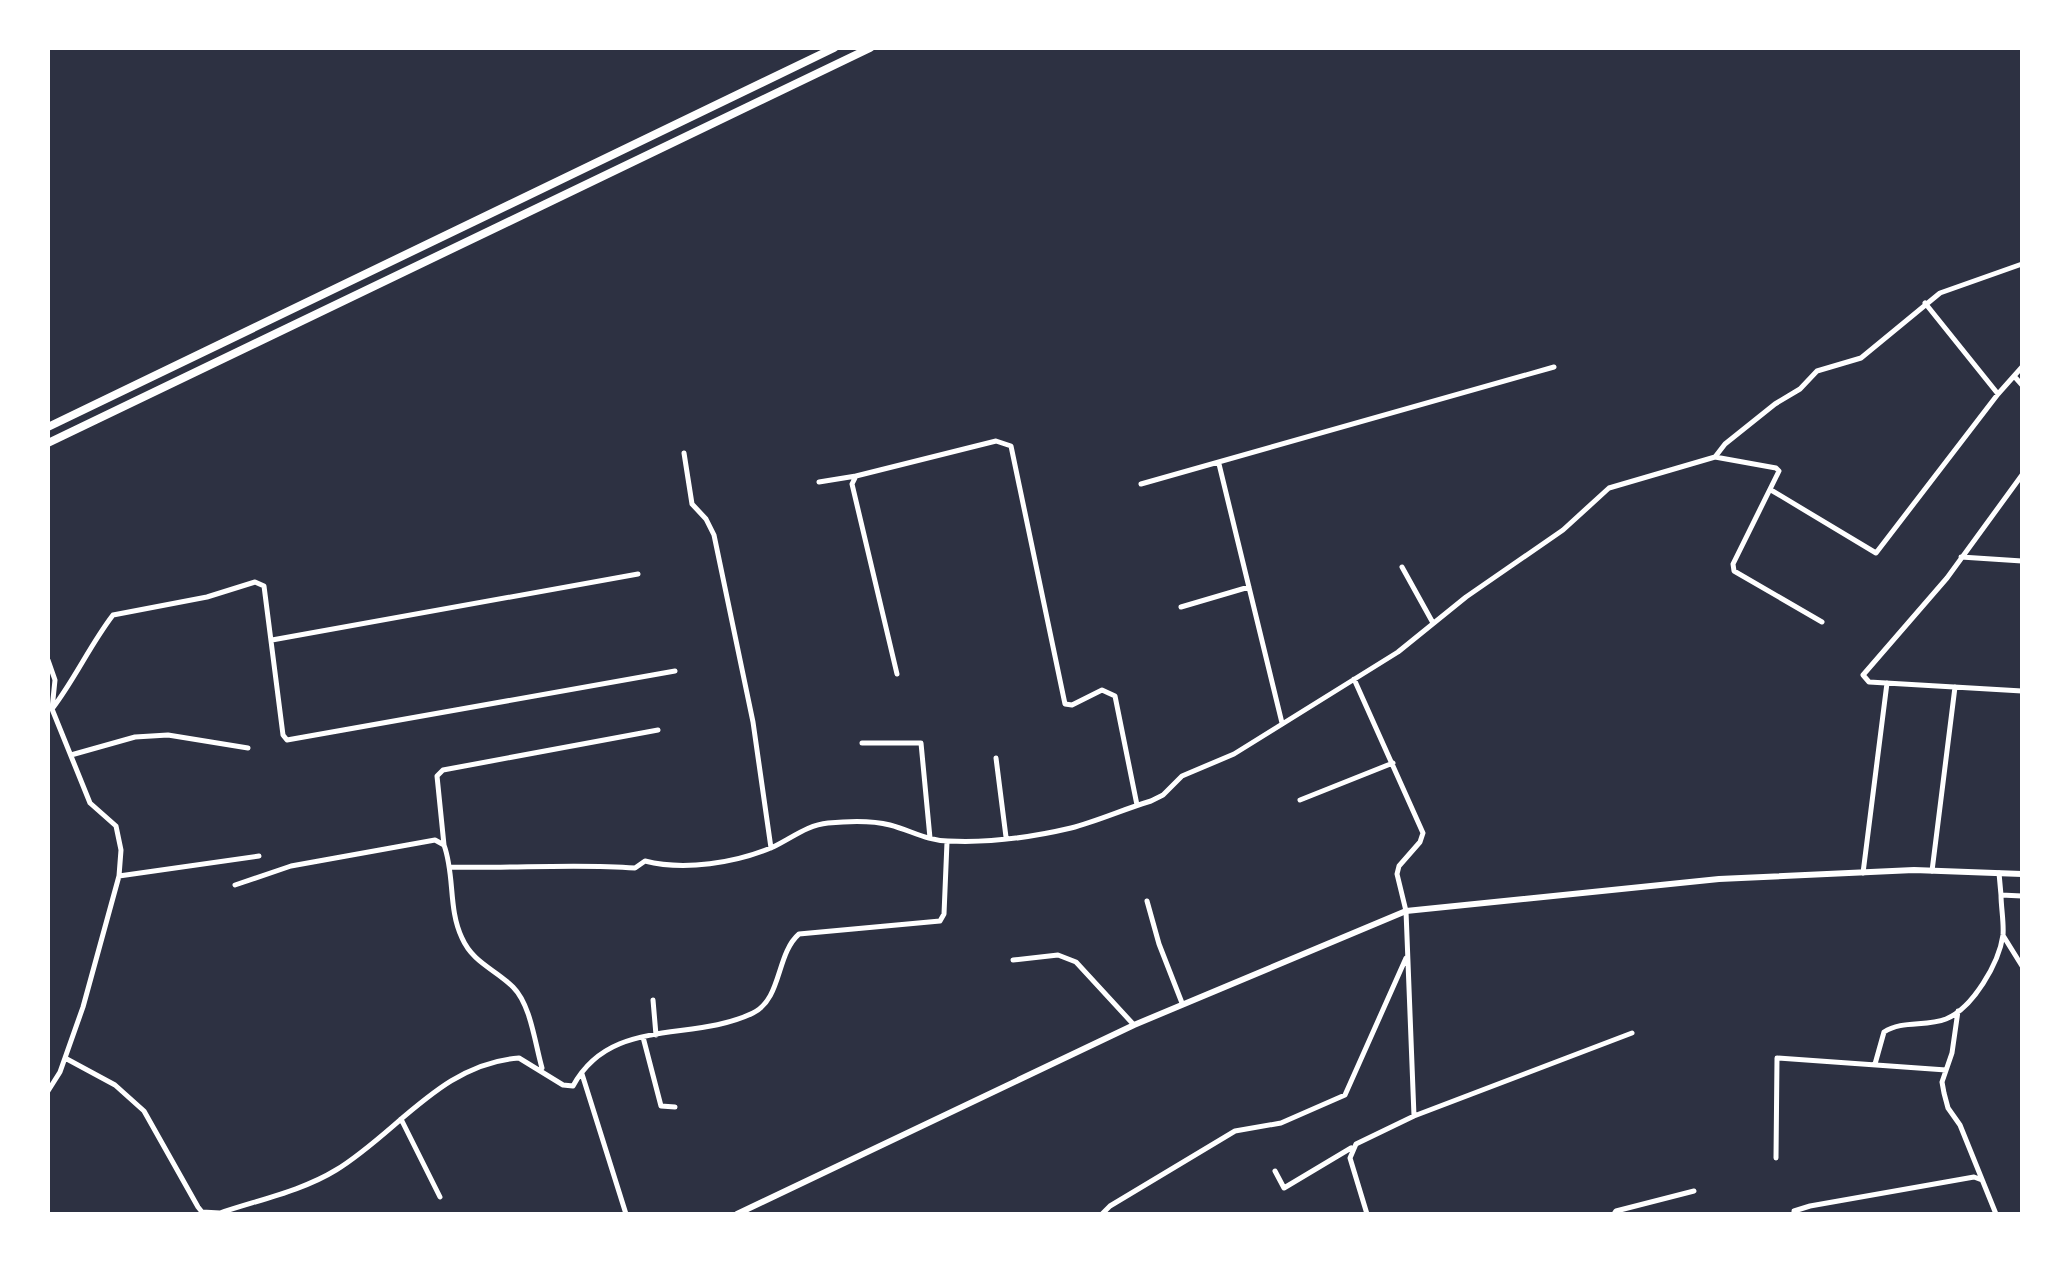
<svg xmlns="http://www.w3.org/2000/svg" width="2070" height="1262" viewBox="0 0 2070 1262" font-family="'Fira Sans Condensed',sans-serif">
	<style>
		.lines { fill: none; stroke-linecap: round; stroke-linejoin: round }
		.minor { stroke: #fff; stroke-width: 5 }
		.secondary { stroke: #fff; stroke-width: 6 }
		.trunk { stroke: #fff; stroke-width: 8 }
	</style>
	<rect width="100%" height="100%" fill="#2d3142"/>
	<g class="lines">
		<!-- minor -->
		<path class="minor" d="M1925 303 1998 394
			M2014 376 2022 385
			M684 453 692 504 706 519 714 535 753 722 771 848
			M1715 457 1776 468 1779 471 1733 564 1734 571 1822 622
			M1219 464 1282 723
			M2022 475 1947 578 1863 675 1869 682 2022 691
			M819 482 856 476
			M1141 484 1554 367
			M1771 490 1876 553 1998 394 2022 367
			M1961 557 2022 561
			M1402 567 1433 623
			M1181 607 1249 587
			M272 640 638 574
			M48 660 55 680 52 709 90 803 116 826 121 850 119 876 83 1007 60 1072 48 1091
			M897 674 852 484 856 476 996 441 1011 446 1065 704 1072 705 1102 690 1115 696 1137 805
			M1354 679 1423 833 1420 842 1399 866 1397 874 1406 911 1414 1116
			M52 709C75 679 90 645 113 615L207 597 255 582 264 586 283 735 287 740 675 671
			M862 743H921L930 838
			M71 755 135 737 168 735 248 748
			M996 758 1006 837
			M1300 800 1393 763
			M444 845 437 776 443 770 658 730
			M449 867C511 869 573 863 635 868L645 861C684 871 736 863 773 847 792 838 807 825 828 823 848 821 871 820 890 825 910 830 927 841 948 841 987 843 1033 837 1071 828 1098 821 1124 809 1151 801L1163 795 1182 776 1234 754 1398 652 1466 597 1563 530 1609 488 1715 457 1725 444 1775 404 1800 389 1817 371 1861 358 1940 293 2022 264
			M1932 871 1955 687
			M1863 873 1887 683
			M1999 873 2001 895 2022 896
			M119 876 259 856
			M235 885 291 866 435 840 444 845C455 875 448 909 462 938 473 963 495 969 513 987 531 1005 535 1044 542 1068
			M1147 901 1159 944 1182 1003
			M2004 937 2022 966
			M1013 960 1058 955 1076 962 1134 1025
			M653 1000 656 1035
			M1958 1011 1952 1053 1942 1082 1944 1093 1948 1108 1960 1125 1996 1214
			M643 1037 661 1106 675 1107
			M65 1058 115 1085 144 1111 198 1207 202 1212 220 1213C258 1200 302 1191 336 1170 397 1133 442 1063 519 1058L563 1085 573 1086C611 1016 691 1043 753 1013 782 999 776 954 799 934L940 921 944 914 947 842
			M1875 1064 1884 1032C1902 1020 1926 1027 1946 1019 1973 1008 1999 963 2003 935 2004 922 2001 907 2001 895
			M582 1074 626 1214
			M401 1119 440 1197
			M1776 1158 1777 1058 1946 1070
			M1275 1171 1284 1188 1351 1148
			M1102 1214 1110 1206 1235 1131 1281 1123 1345 1095 1406 958
			M1367 1214 1350 1158 1356 1144 1414 1116 1632 1033
			M1614 1214 1616 1211 1694 1191
			M1794 1214V1211L1810 1206 1974 1177 1982 1180"/>
		<!-- secondary -->
		<path class="secondary" d="M737 1214 1134 1025 1406 911 1719 879 1914 870 2022 874"/>
		<!-- trunk -->
		<path class="trunk" d="M48 427 834 48
			M48 443 870 48"/>
	</g>
	<!-- border -->
	<rect width="2070" height="1262" fill="none" stroke="#ffffff" stroke-width="100"/>
</svg>
